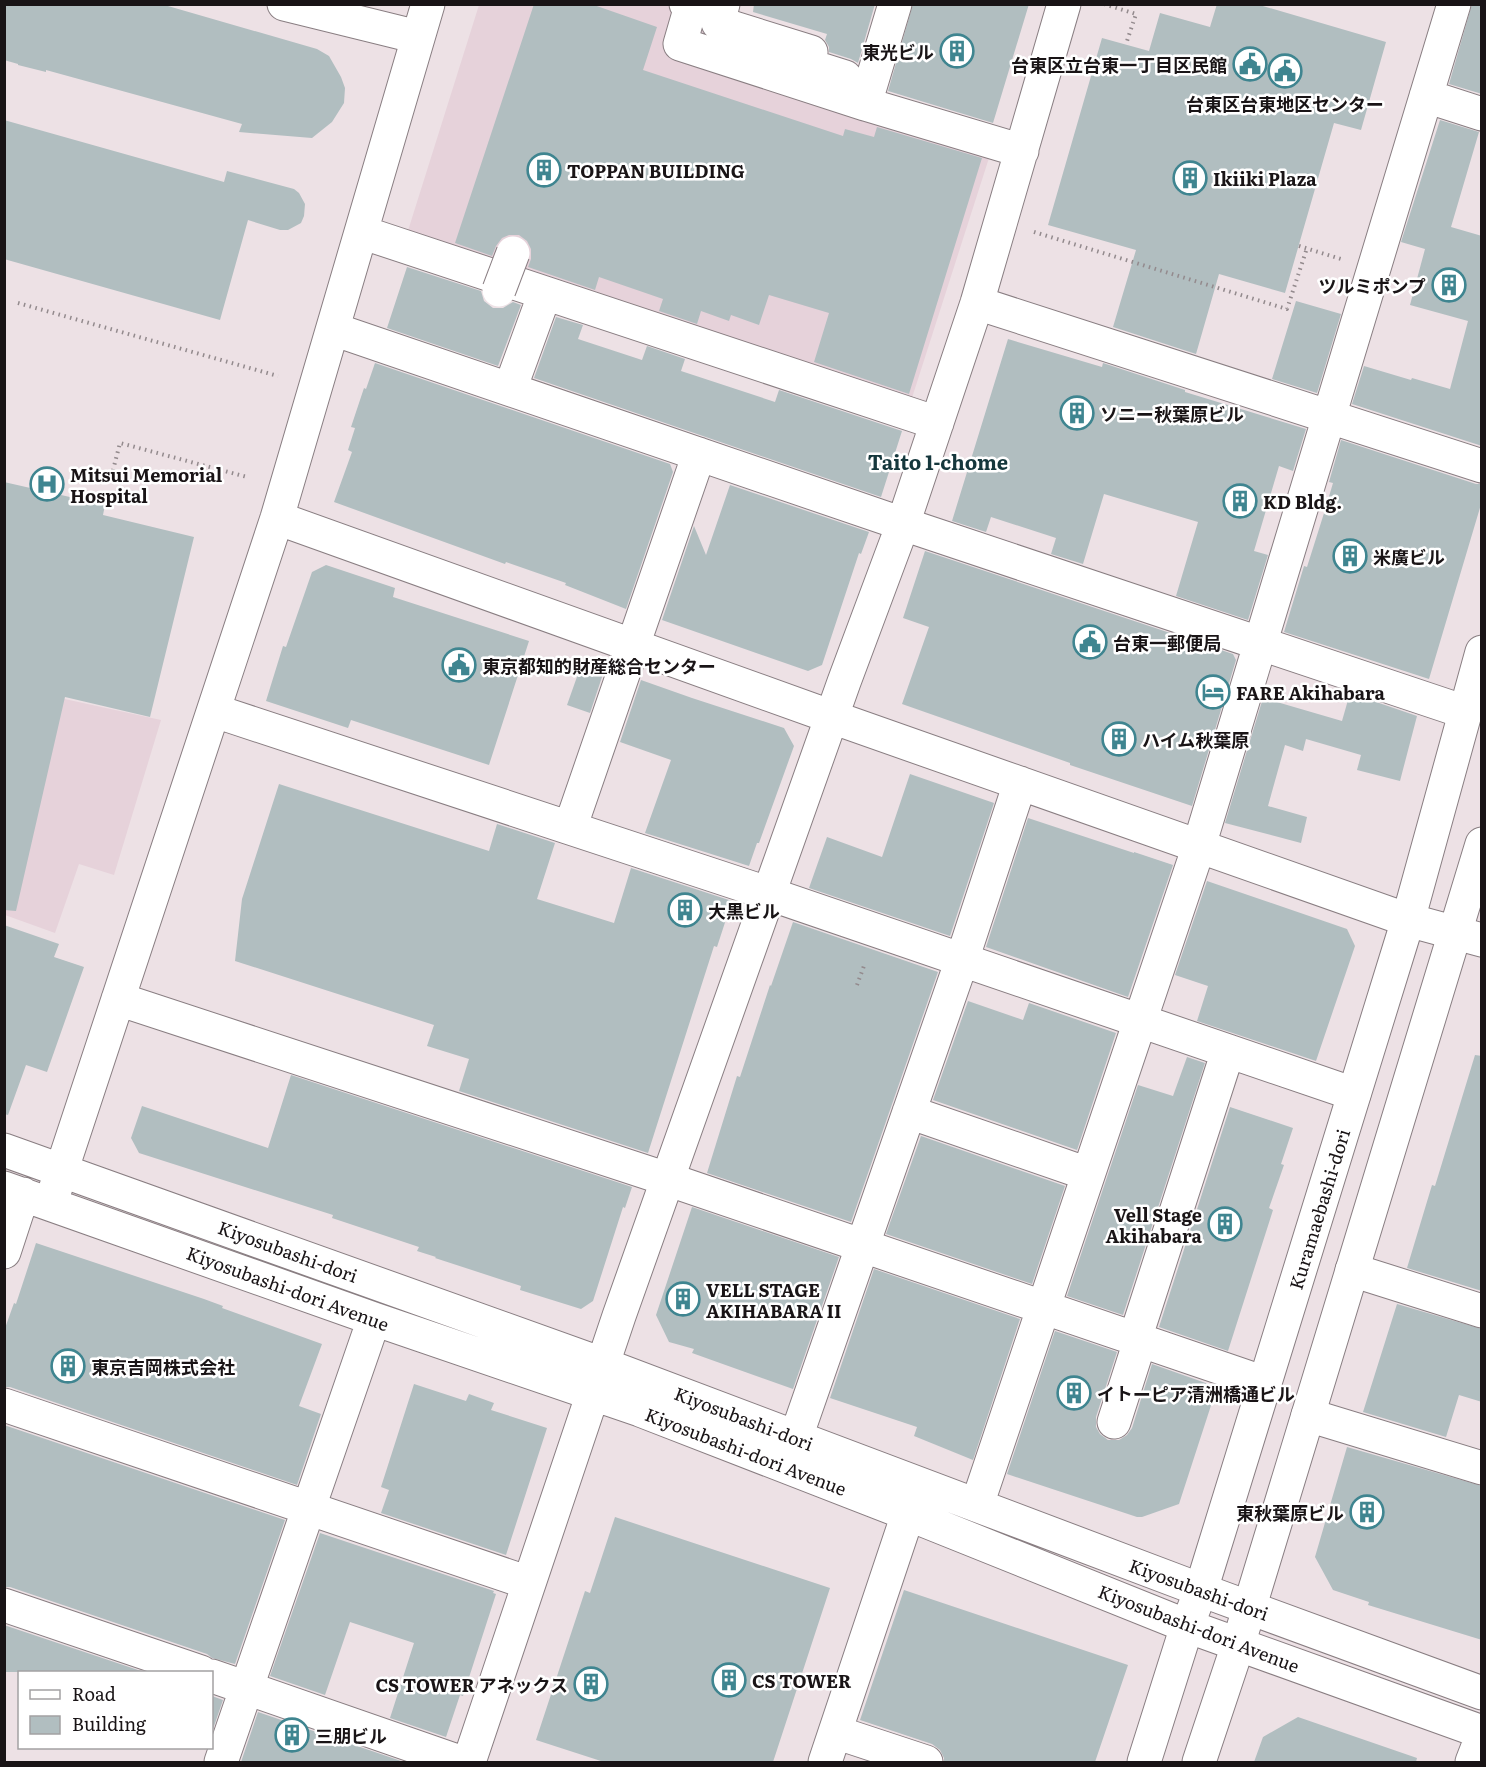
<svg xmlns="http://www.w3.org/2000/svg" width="1486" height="1767" viewBox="0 0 1486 1767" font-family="Literata,'Noto Sans JP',serif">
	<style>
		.built { fill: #e6d2da }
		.building { fill: #b1bec0 }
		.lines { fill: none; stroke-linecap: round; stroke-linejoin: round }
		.minor-casing { stroke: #897e82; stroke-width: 35 }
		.major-casing { stroke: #897e82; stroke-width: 35 }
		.path { stroke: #938a8d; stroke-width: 4; stroke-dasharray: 1.5 4.5; stroke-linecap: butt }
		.minor { stroke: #fff; stroke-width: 33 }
		.major { stroke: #fff; stroke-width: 33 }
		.minor-bridge-casing { stroke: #897e82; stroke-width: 35; stroke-linecap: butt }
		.minor-bridge { stroke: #fff; stroke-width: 33 }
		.labels { text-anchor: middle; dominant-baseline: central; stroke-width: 5; stroke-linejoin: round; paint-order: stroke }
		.poi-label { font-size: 18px; font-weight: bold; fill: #191416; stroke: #fff; text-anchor: start }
		.street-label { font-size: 18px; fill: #191416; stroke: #fff }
		.neighbourhood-label { font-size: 20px; font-weight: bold; fill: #15373c; stroke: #fff }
	</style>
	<rect width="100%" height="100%" fill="#ede1e5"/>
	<!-- built -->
	<path class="built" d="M479 5H709L856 119 989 158 910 404 406 237Z
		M5 686 161 720 114 875 79 864 55 933 5 915Z"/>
	<!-- building -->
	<path class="building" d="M4 4H161L317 49 329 56 341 77 345 88 344 103 332 122 312 138 239 132 242 124 46 70V72L18 65V64L4 60Z
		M534 4H591L657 27 643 70 843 136 845 129 874 137 877 127 982 158 909 394 814 362 829 313 769 295 759 325 731 315 729 321 701 311 697 324 659 311 663 299 599 277 595 290 528 267 531 259V249L527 241 519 235H509L502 238 496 246 492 256 455 243Z
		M754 4H875L858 63 851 59 829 52V47L825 40 827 34 753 12Z
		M913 4H1029L993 123 888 91Z
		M1217 4H1256L1386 42 1361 130 1334 123 1285 293 1219 274 1196 354 1113 327 1136 250 1048 225 1102 38 1149 51 1160 13 1210 27Z
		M1472 4H1482V94L1449 84Z
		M4 120 224 182 227 171 294 189 299 193 305 204 304 216 301 223 288 230H280L248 220 220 320 4 259Z
		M1440 120 1479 132 1451 227 1482 236V446L1352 404 1364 366 1411 380 1412 378 1450 389 1468 321 1410 305 1425 249 1401 242Z
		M407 267 481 291 484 301 493 308H503L513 302 521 305 498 366 387 328Z
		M1296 301 1341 314 1317 393 1272 379Z
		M556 317 583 325 578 339 642 360 647 346 685 359 681 371 775 402 779 390 902 431 881 497 534 378Z
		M1008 339 1102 367 1103 363 1185 390V392L1306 429 1293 471 1279 466 1254 551 1268 555 1248 620 1176 596 1198 522 1104 494 1083 564 1051 554 1056 538 991 517 986 532 952 521Z
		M375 363 670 464 673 472 626 609 565 585 566 583 506 562 505 564 334 502 352 452 348 450 355 428 351 427 364 388 366 389Z
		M1341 440 1476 484H1482V501L1429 679 1284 632 1304 566 1307 567 1325 510 1333 483 1329 482Z
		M4 482 105 505 103 515 194 537 150 717 65 697 16 911 4 910Z
		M730 485 869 532 861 554 859 553 822 665 808 671 662 620 694 526 706 555Z
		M925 551 1233 654 1236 660 1192 806 1070 765V763L902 704 929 627 903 618Z
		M326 565 395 588 393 597 529 641 489 765 351 720 348 728 266 701 283 646 286 647 312 572Z
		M584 657 606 665 590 713 567 705Z
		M641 680 692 698 784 728 794 746 759 843H757L749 866 645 833 671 760 620 742Z
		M1350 693 1417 716 1400 781 1357 770 1361 755 1306 739 1303 751 1285 745 1268 806 1307 817 1301 843 1225 823 1263 698 1342 721Z
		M910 774 994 803 950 936 809 888 827 837 882 857Z
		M279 784 489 851 497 824 555 843 537 899 614 923 631 868 732 901 717 947 714 946 648 1153 459 1091 469 1059 427 1046 434 1025 235 961 242 899Z
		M1028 818 1134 853V852L1173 865 1128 997 986 947Z
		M1207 881 1347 929 1355 946 1316 1061 1197 1021 1208 986 1175 975Z
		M793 922 938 972 851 1222 707 1173 737 1076 740 1077 770 985 771 986Z
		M4 925 59 944 54 957 84 967 47 1072 26 1065 8 1115 4 1114Z
		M968 1001 1023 1020 1029 1003 1116 1033 1077 1150 933 1100Z
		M1475 1055 1482 1056V1291L1407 1268 1432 1185 1435 1186Z
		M1187 1057 1205 1063 1123 1315 1067 1296 1138 1085 1173 1096Z
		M291 1075 632 1187 625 1208 623 1207 593 1301 581 1309 520 1290 521 1286 435 1258 436 1257 417 1251 419 1247 332 1218 333 1215 139 1153 131 1138 142 1106 268 1148Z
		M1230 1107 1293 1128 1281 1164 1284 1165 1269 1208 1273 1210 1228 1351 1159 1327Z
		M921 1136 1065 1186 1032 1284 886 1234Z
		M692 1207 839 1257 793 1389 692 1353 694 1349 669 1342 656 1315Z
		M36 1243 204 1299 223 1306 222 1308 322 1344 299 1406 321 1414 297 1485 10 1387H4V1331L14 1303 16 1304Z
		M874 1269 1020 1319 973 1460 914 1436 917 1427 830 1398Z
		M1397 1304 1482 1329V1402L1459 1395 1446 1437 1363 1412Z
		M1055 1331 1117 1352 1096 1417V1427L1100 1434 1108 1440H1119L1127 1435 1132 1428 1152 1364 1217 1387 1179 1504 1142 1517H1137L1007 1474Z
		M414 1384 466 1401 469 1394 494 1403 491 1410 547 1428 506 1555 381 1513 389 1490 381 1487Z
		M4 1425 285 1520 235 1664 212 1658 207 1654 10 1587H4Z
		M1347 1447 1482 1486V1640L1368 1605 1369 1602 1333 1590 1315 1557Z
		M615 1517 830 1588 773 1762H604L536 1740 585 1591 590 1593Z
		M320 1533 494 1591 493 1593 496 1594 463 1696 460 1695 446 1737 390 1718 414 1643 350 1622 325 1695 270 1676Z
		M904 1590 1128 1665 1095 1762H944V1758L940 1750 932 1744 860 1720Z
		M4 1625 144 1672H4Z
		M212 1696 223 1700 212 1732Z
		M258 1712 404 1762H241Z
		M1298 1717 1417 1758 1416 1762H1254L1263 1737Z"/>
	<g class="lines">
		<!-- minor casing -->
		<g class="minor-casing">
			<path id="minor" d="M284 4 418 37
				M686 4 691 6 680 44 865 104
				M723 4 718 23 811 52 807 65 845 77
				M895 4 865 104 1022 151
				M1426 96 1482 114
				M361 232 937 423
				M977 303 1482 466
				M333 329 903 524 1465 712
				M510 389 545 293
				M277 518 832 717 1408 920 1482 940
				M215 711 752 888 1354 1094
				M570 828 699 454
				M118 999 667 1179 1265 1383
				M909 1112 1088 1174
				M4 1150 602 1364 1201 1590 1482 1693
				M4 1188 374 1319 640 1410 908 1514 1187 1626 1482 1732
				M55 1190 277 518 428 4
				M4 1252 23 1194
				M1352 1270 1482 1311
				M1135 1339 1228 1051
				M4 1405 529 1583
				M1308 1415 1482 1468
				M1114 1422 1140 1341
				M796 1437 962 960 1020 783
				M977 1505 1199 846 1454 4
				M4 1605 201 1672
				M212 1676 460 1762
				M835 1732 926 1762
				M221 1762 374 1319
				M469 1762 619 1316 844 682 903 524 977 303 1064 4
				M825 1762 908 1514
				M1472 1762 1482 1736"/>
		</g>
		<!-- major casing -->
		<g class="major-casing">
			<path id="major" d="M1144 1762 1187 1626 1201 1590 1408 920 1482 652
				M1199 1762 1238 1645 1482 844"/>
		</g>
		<!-- path -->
		<path class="path" d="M1104 4 1136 14 1126 44
			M1034 232 1287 309 1307 248
			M1299 246 1341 259
			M18 303 278 376
			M110 482 120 443 247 477
			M857 985 865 963"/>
		<!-- minor -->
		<use href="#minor" class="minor"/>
		<!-- major -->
		<use href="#major" class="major"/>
		<!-- minor-bridge casing -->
		<g class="minor-bridge-casing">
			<path id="minor-bridge" d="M499 290 513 253"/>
		</g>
		<!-- minor-bridge -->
		<use href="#minor-bridge" class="minor-bridge"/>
	</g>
	<!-- icons -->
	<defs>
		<g id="building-ring" transform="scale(1.725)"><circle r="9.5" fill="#fff" stroke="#3f8590" stroke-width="1.5"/><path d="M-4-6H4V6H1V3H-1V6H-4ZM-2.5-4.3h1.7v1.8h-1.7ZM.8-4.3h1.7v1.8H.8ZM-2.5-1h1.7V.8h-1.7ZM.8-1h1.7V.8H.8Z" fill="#3f8590"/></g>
		<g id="civic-ring" transform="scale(1.725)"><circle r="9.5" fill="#fff" stroke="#3f8590" stroke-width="1.5"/><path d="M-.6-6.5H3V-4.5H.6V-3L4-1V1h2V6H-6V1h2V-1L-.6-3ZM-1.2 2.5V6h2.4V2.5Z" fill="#3f8590"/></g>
		<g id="hospital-ring" transform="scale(1.725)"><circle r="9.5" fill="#fff" stroke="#3f8590" stroke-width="1.5"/><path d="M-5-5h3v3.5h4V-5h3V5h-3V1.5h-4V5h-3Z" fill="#3f8590"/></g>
		<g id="hotel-ring" transform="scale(1.725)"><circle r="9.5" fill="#fff" stroke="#3f8590" stroke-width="1.5"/><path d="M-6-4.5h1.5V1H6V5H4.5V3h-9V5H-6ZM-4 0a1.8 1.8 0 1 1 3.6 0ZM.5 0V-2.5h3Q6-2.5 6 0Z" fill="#3f8590"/></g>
	</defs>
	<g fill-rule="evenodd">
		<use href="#building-ring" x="957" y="51"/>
		<use href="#civic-ring" x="1250" y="64"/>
		<use href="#civic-ring" x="1285" y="71"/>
		<use href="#building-ring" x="544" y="170"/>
		<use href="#building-ring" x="1190" y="178"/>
		<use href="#building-ring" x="1449" y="285"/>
		<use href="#building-ring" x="1077" y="413"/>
		<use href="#hospital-ring" x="47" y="484"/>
		<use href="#building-ring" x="1240" y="501"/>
		<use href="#building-ring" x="1350" y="556"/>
		<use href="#civic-ring" x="1090" y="642"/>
		<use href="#civic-ring" x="459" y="665"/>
		<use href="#hotel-ring" x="1213" y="692"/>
		<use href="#building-ring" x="1119" y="739"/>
		<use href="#building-ring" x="685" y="910"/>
		<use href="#building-ring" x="1225" y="1224"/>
		<use href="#building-ring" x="683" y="1299"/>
		<use href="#building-ring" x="68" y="1366"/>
		<use href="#building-ring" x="1074" y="1393"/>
		<use href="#building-ring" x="1367" y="1512"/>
		<use href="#building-ring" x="729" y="1680"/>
		<use href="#building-ring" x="591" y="1684"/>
		<use href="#building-ring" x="292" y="1735"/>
	</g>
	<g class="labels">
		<!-- poi labels -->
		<g class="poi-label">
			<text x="934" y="51" text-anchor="end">東光ビル</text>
			<text x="1227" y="64" text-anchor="end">台東区立台東一丁目区民館</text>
			<text x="1285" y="103" text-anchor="middle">台東区台東地区センター</text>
			<text x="567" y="170">TOPPAN BUILDING</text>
			<text x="1213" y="178">Ikiiki Plaza</text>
			<text x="1426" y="285" text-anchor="end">ツルミポンプ</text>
			<text x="1100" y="413">ソニー秋葉原ビル</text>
			<text x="70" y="474">Mitsui Memorial<tspan x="70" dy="21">Hospital</tspan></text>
			<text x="1263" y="501">KD Bldg.</text>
			<text x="1373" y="556">米廣ビル</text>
			<text x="1113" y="642">台東一郵便局</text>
			<text x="482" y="665">東京都知的財産総合センター</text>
			<text x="1236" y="692">FARE Akihabara</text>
			<text x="1142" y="739">ハイム秋葉原</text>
			<text x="708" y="910">大黒ビル</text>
			<text x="1202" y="1214" text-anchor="end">Vell Stage<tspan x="1202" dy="21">Akihabara</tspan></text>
			<text x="706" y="1289">VELL STAGE<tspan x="706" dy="21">AKIHABARA II</tspan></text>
			<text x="91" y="1366">東京吉岡株式会社</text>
			<text x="1097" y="1393">イトーピア清洲橋通ビル</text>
			<text x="1344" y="1512" text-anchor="end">東秋葉原ビル</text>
			<text x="752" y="1680">CS TOWER</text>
			<text x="568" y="1684" text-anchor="end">CS TOWER アネックス</text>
			<text x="315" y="1735">三朋ビル</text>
		</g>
		<!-- street labels -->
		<g class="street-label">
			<text transform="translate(1319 1209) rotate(-73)">Kuramaebashi-dori</text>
			<text transform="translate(288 1251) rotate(20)">Kiyosubashi-dori</text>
			<text transform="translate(288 1288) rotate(20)">Kiyosubashi-dori Avenue</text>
			<text transform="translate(744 1418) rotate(21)">Kiyosubashi-dori</text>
			<text transform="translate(746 1451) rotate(21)">Kiyosubashi-dori Avenue</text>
			<text transform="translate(1199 1589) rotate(20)">Kiyosubashi-dori</text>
			<text transform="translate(1199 1628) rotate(21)">Kiyosubashi-dori Avenue</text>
		</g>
		<!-- neighbourhood labels -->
		<g class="neighbourhood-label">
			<text x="938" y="461">Taito 1-chome</text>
		</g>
	</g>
	<!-- border -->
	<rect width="1486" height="1767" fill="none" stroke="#191416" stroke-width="12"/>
	<!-- legend -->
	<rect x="18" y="1671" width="195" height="78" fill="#ffffff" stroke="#a3a1a2" stroke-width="1.5"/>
	<rect x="30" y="1690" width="30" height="9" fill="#ffffff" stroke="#a3a1a2" stroke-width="1.5"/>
	<text x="72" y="1701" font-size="18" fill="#191416">Road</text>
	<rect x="30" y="1716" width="30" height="18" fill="#b1bec0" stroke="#a3a1a2" stroke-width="1.5"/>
	<text x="72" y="1731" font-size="18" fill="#191416">Building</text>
</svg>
